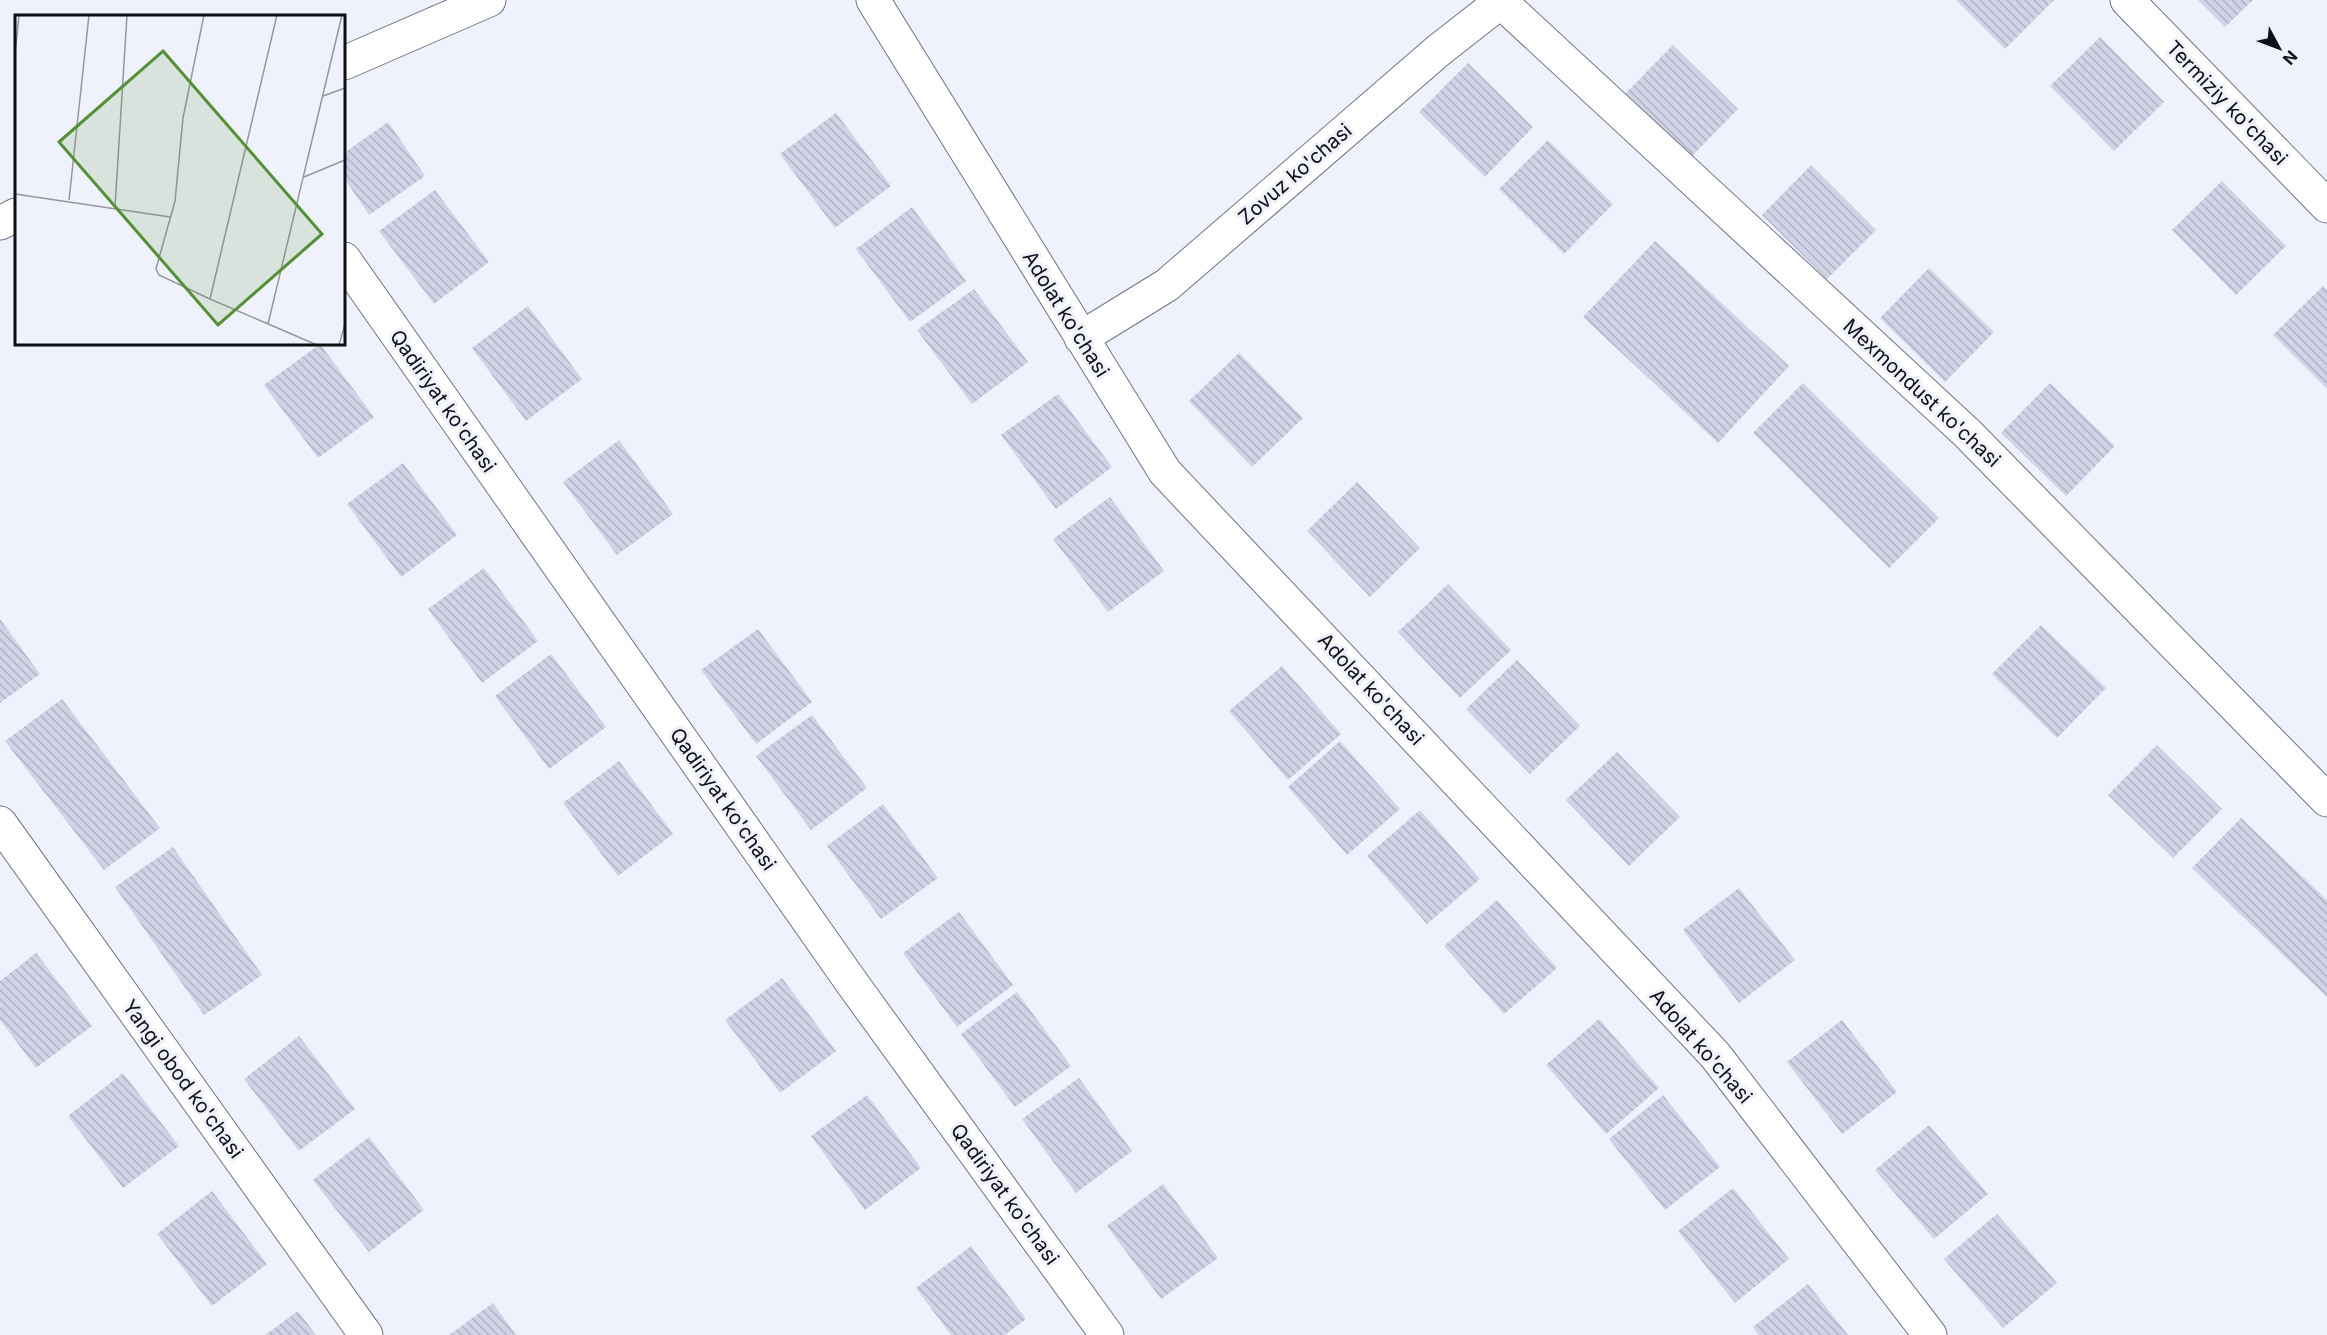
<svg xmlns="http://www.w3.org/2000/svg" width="2327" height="1335" viewBox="0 0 2327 1335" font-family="Inter,sans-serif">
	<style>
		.building { fill: url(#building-back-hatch) }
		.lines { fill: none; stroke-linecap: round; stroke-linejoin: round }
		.minor-casing { stroke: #717484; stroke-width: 35 }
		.minor { stroke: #fff; stroke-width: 33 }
		.labels { text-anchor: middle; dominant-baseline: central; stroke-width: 6; stroke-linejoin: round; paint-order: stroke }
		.street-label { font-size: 20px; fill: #0f1016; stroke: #eff1fc }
		.inset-road { fill: none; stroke: #9597a0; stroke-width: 1.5 }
		.view { fill: #549131; fill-opacity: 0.15; stroke: #549131; stroke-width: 3 }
		.inset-edge { fill: none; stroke: #0f1016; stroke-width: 3 }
	</style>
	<defs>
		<pattern id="building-back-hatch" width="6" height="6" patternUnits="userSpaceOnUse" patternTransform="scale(1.5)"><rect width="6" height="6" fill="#d0d3e5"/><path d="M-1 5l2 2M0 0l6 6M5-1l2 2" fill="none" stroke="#b1b4c4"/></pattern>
	</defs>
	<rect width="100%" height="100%" fill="#eff1fc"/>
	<!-- building -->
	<path class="building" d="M1956 0H2054L2005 49Z
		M2198 0H2253L2225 27Z
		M2100 37 2164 102 2114 151 2050 86Z
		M1673 45 1738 109 1689 159 1624 95Z
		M1468 63 1533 127 1485 177 1419 112Z
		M836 113 891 186 835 228 780 154Z
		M388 122 425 176 369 215 344 178V153Z
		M1548 140 1613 204 1564 254 1499 189Z
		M1811 165 1876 230 1827 279 1762 215Z
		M2222 181 2286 246 2236 295 2172 230Z
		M435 190 489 262 434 304 379 231Z
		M912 207 966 281 910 322 856 249Z
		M1655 241 1789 366 1718 443 1583 317Z
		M1929 268 1994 332 1945 382 1880 318Z
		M2323 286 2327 290V389L2273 335Z
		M974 289 1028 362 972 404 917 330Z
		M528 306 582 379 526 421 472 348Z
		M320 344 374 417 318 458 264 385Z
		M1239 353 1303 418 1252 467 1189 401Z
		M1803 383 1939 518 1889 568 1753 433Z
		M2050 383 2115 446 2066 496 2001 433Z
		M1058 394 1112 467 1056 509 1001 435Z
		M619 440 673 514 617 555 563 482Z
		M403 463 457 535 401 577 347 504Z
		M1357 482 1420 548 1370 597 1307 531Z
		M1110 497 1164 571 1108 612 1053 539Z
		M484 568 538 641 482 683 428 609Z
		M1448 584 1511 650 1460 698 1398 632Z
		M0 619 40 674 0 703Z
		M2041 625 2106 688 2057 738 1992 674Z
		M758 629 812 702 756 744 701 670Z
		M551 654 606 727 549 769 495 696Z
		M1517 660 1580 726 1530 774 1466 709Z
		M1282 666 1341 734 1288 780 1229 711Z
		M62 699 160 828 104 870 5 741Z
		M812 715 867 788 811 830 756 756Z
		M1340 741 1400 809 1347 855 1288 787Z
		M2157 745 2222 809 2173 858 2108 795Z
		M1617 752 1680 817 1629 866 1566 800Z
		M619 761 673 834 618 876 563 803Z
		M883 804 938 878 881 919 827 846Z
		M1420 810 1480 879 1427 924 1367 856Z
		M2241 818 2327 900V997L2192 868Z
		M173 847 262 975 204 1015 115 887Z
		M1739 888 1795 960 1739 1003 1683 930Z
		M1497 900 1557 968 1504 1014 1444 946Z
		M959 912 1013 985 957 1027 903 953Z
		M36 953 92 1026 36 1068 0 1020V981Z
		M782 978 836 1051 780 1093 725 1020Z
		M1017 992 1071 1066 1015 1107 961 1034Z
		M1599 1019 1659 1088 1606 1134 1546 1065Z
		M1842 1020 1897 1092 1842 1134 1787 1062Z
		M299 1036 355 1109 299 1151 244 1079Z
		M123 1073 179 1146 123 1188 68 1116Z
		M1079 1078 1132 1151 1076 1193 1022 1119Z
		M867 1095 921 1168 865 1210 811 1136Z
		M1663 1095 1720 1167 1665 1210 1609 1139Z
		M1929 1125 1988 1194 1934 1239 1875 1170Z
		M369 1137 424 1210 369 1252 313 1180Z
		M1163 1184 1218 1258 1161 1299 1107 1226Z
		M1733 1188 1789 1259 1735 1303 1678 1231Z
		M212 1191 267 1264 212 1306 157 1234Z
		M1997 1214 2057 1283 2003 1328 1944 1259Z
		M971 1246 1026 1319 1005 1335H951L916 1288Z
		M1808 1284 1848 1335H1759L1753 1327Z
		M493 1303 516 1335H449Z
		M298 1311 316 1335H265Z"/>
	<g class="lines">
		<!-- minor casing -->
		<g class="minor-casing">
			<path id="minor" d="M873 0 1165 472 1715 1055 1930 1335
				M2127 0 2327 206
				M1501 2 1967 433 2327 800
				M344 63 489 0
				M0 223 16 215
				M344 259 852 983 1107 1335
				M1081 338 1167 285 1439 50 1503 0
				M0 823 366 1335"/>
		</g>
		<!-- minor -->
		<use href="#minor" class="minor"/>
	</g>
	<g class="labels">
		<!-- street labels -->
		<g class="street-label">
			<text transform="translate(2227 103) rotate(46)">Termiziy ko'chasi</text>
			<text transform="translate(1295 174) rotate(-41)">Zovuz ko'chasi</text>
			<text transform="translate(1066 314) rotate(58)">Adolat ko'chasi</text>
			<text transform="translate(1922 393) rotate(43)">Mexmondust ko'chasi</text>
			<text transform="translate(443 401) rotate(55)">Qadiriyat ko'chasi</text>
			<text transform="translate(1371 689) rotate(47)">Adolat ko'chasi</text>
			<text transform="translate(723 799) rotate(55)">Qadiriyat ko'chasi</text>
			<text transform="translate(1701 1046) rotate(49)">Adolat ko'chasi</text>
			<text transform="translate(183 1079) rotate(54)">Yangi obod ko'chasi</text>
			<text transform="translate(1005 1194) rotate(54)">Qadiriyat ko'chasi</text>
		</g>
	</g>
	<!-- overview -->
	<g transform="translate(15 15)">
		<rect width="330" height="330" fill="#eff1fc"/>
		<path class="inset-road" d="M189 0 168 103 160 186 141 254 144 260 195 284 302 330M0 39 4 0M308 81 330 73M289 162 330 145M0 179 155 202M54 185 74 0M100 192 112 0M195 284 262 0M253 309 327 0M324 330 330 309"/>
		<path class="view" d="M148 36 307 219 203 310 44 127Z"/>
		<rect width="330" height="330" class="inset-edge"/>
	</g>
	<!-- north arrow -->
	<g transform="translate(2279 48) rotate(131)" stroke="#eff1fc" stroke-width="4.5" paint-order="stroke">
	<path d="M0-4.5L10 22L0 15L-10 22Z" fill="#0f1016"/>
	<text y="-9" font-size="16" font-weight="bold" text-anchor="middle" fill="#0f1016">N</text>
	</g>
</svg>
